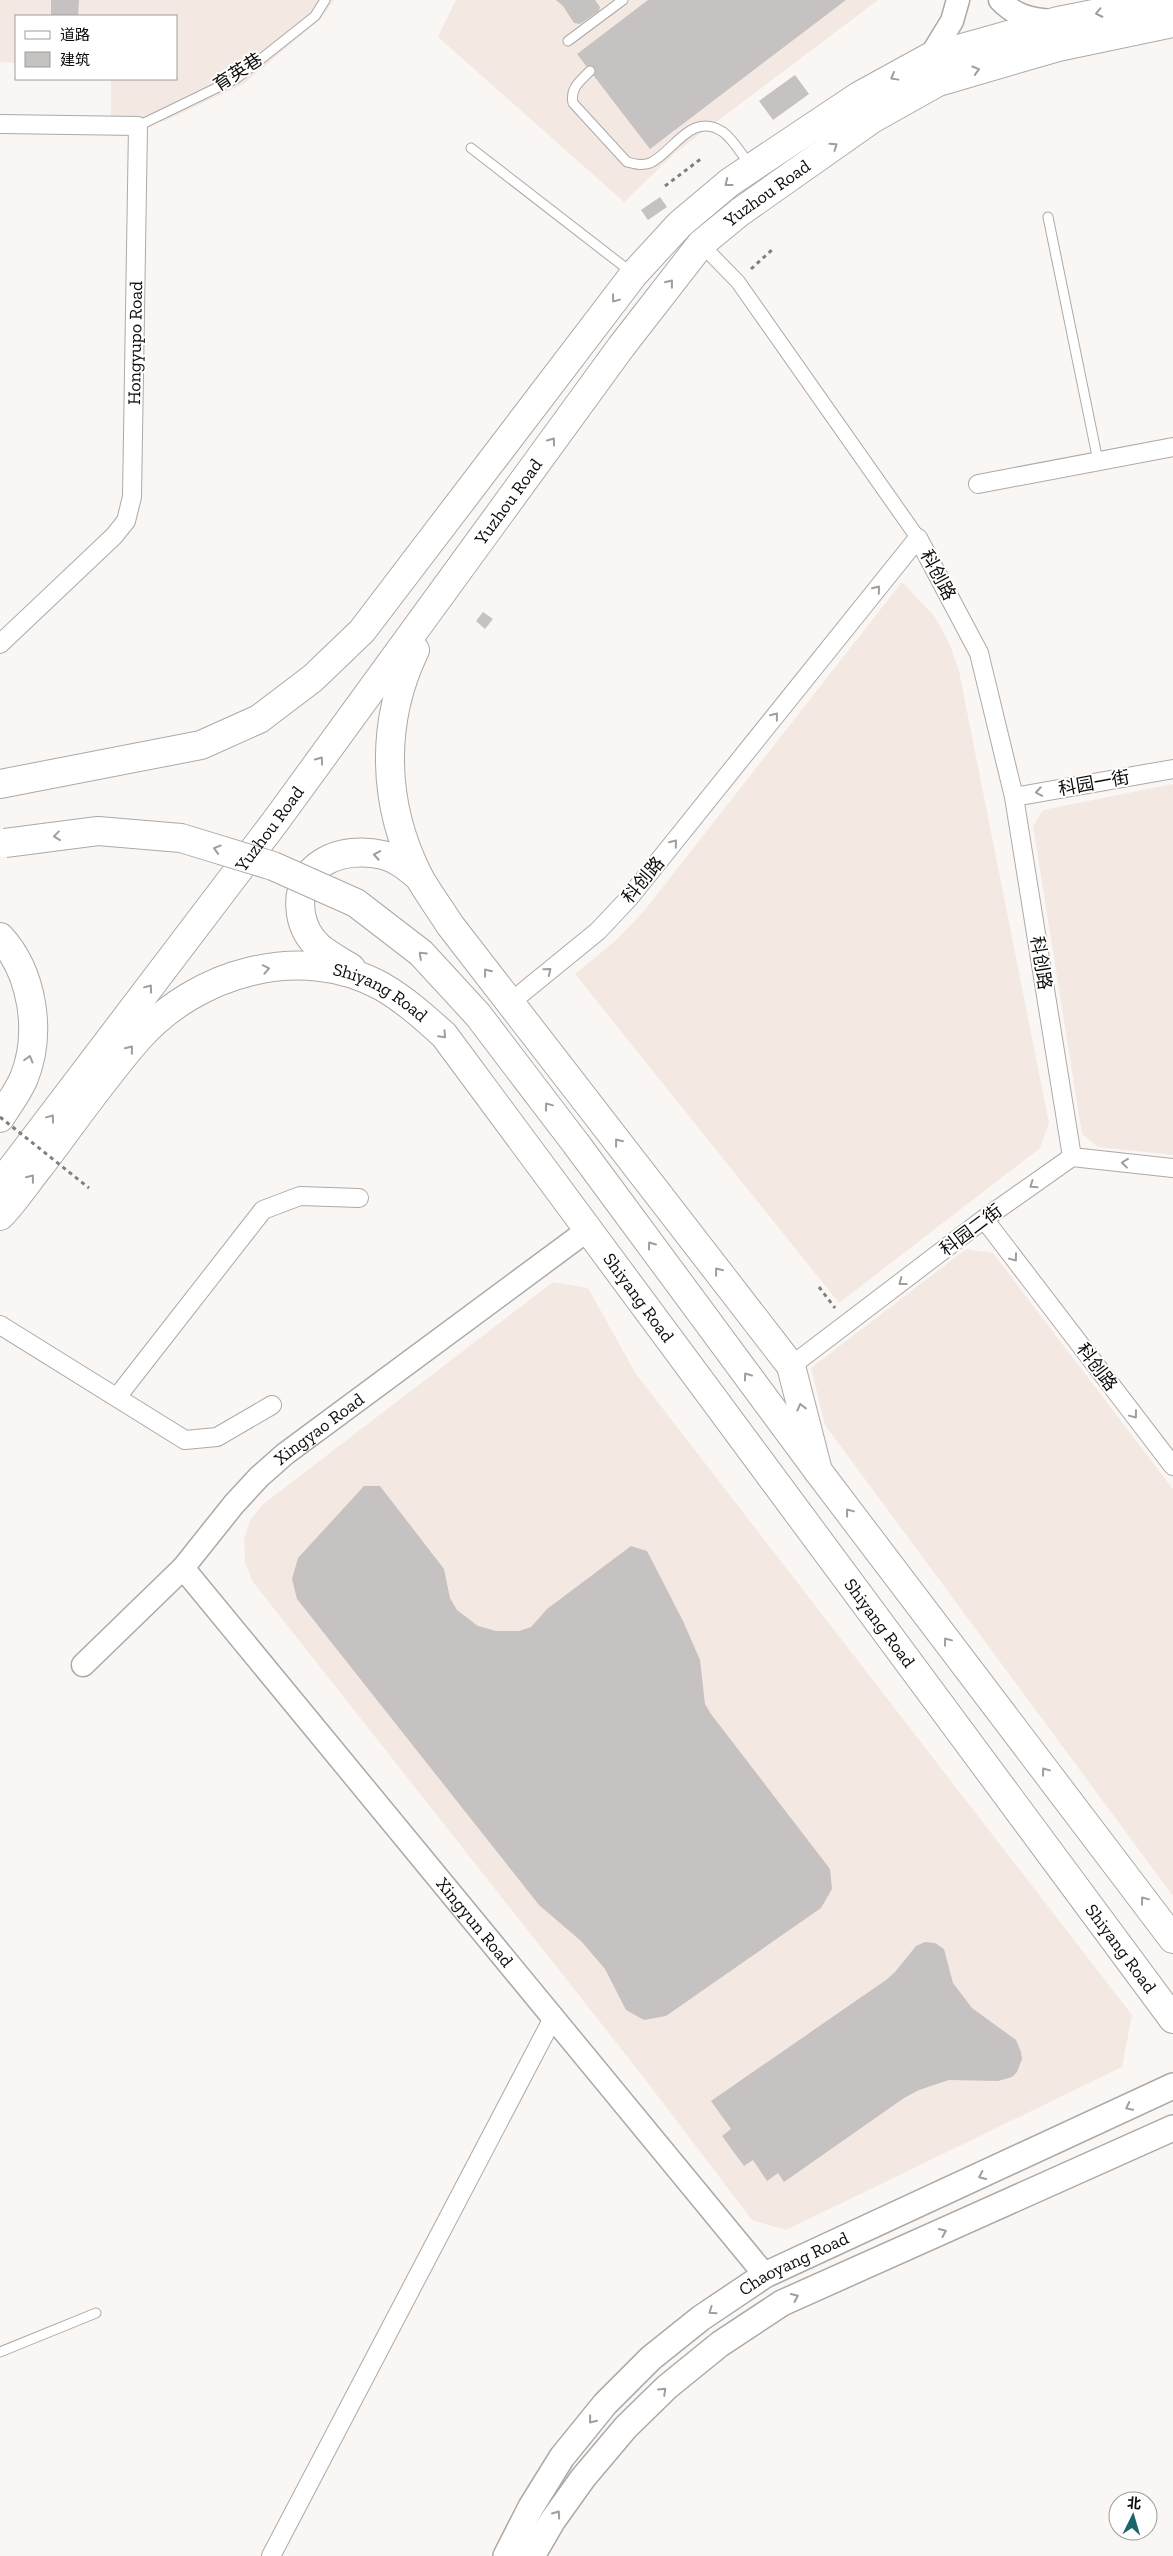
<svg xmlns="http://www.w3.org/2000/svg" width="1173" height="2556" viewBox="0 0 1173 2556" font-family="'Zilla Slab','Noto Sans SC',serif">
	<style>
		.built { fill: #f4e8e3 }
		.building { fill: #c6c2c1 }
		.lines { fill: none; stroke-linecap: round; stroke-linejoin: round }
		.service-casing { stroke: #aca9a7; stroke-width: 11 }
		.pedestrian-casing { stroke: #aca9a7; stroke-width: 16 }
		.minor-casing { stroke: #aca9a7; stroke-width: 20 }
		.tertiary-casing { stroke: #aca9a7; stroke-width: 25 }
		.secondary-casing { stroke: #aca9a7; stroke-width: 28 }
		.primary-casing { stroke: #aca9a7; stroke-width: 30 }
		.path { stroke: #817e7d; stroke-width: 3; stroke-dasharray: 4 4; stroke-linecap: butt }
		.service { stroke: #fff; stroke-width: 9 }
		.pedestrian { stroke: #fff; stroke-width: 14 }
		.minor { stroke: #fff; stroke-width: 18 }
		.tertiary { stroke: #fff; stroke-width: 22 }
		.secondary { stroke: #fff; stroke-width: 25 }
		.primary { stroke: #fff; stroke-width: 28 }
		.primary-bridge-casing { stroke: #aca9a7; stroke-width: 30; stroke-linecap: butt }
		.path-bridge { stroke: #817e7d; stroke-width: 3; stroke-dasharray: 4 4; stroke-linecap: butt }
		.primary-bridge { stroke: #fff; stroke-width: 28 }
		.oneway { stroke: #9e9e9d }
		.labels { text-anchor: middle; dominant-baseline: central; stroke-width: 4; stroke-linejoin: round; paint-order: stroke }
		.street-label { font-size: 18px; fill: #0d0c0b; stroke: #fff }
	</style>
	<rect width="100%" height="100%" fill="#faf6f4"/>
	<!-- built -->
	<path class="built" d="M0 0H334L321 19 243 84 165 121 111 120V79H176V16H16V63L0 62Z
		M456 0H878L675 153 624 202 438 37Z
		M902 582 935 617 950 645 959 671 1049 1123 1040 1148 839 1303 575 974 614 942 644 911Z
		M1173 784V1155L1098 1147 1082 1134 1033 826 1043 810Z
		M966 1249 993 1253 1173 1489V1896L825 1425 811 1368Z
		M553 1282 588 1288 636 1374 1132 2015 1122 2067 786 2230 752 2220 641 2074 253 1582 245 1563 244 1539 250 1521 262 1505Z"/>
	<!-- building -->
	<path class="building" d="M51 0H79L78 16H51Z
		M556 0H595L600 7 599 11 580 24 574 23 563 6Z
		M648 0H846L650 149 577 54Z
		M795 75 809 94 773 120 759 101Z
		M660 197 667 207 648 220 641 210Z
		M483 612 493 619 485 629 476 621Z
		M364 1486H380L444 1569 450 1598 457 1610 478 1626 496 1631H519L531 1627 547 1609 631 1546 647 1551 683 1621 700 1660 705 1704 711 1714 830 1869 832 1889 821 1908 666 2016 644 2020 626 2010 605 1969 581 1941 539 1905 297 1599 292 1579 298 1558Z
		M925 1942 935 1943 944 1949 953 1983 972 2008 1016 2040 1021 2052 1022 2059 1017 2072 1012 2077 998 2081 949 2080 919 2090 904 2098 784 2182 778 2173 767 2181 753 2160 744 2166 722 2136 731 2129 711 2101 886 1980 895 1972 916 1946Z"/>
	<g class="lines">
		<!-- service casing -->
		<g class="service-casing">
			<path id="service" d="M568 41 623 0
				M590 71C580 81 570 88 573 103L627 162C635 164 641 166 650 163 672 154 691 110 723 132 733 139 742 155 750 165
				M138 126 237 78 315 16 325 0
				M471 148 631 272
				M1048 217 1098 461
				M0 2352 96 2313"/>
		</g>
		<!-- pedestrian casing -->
		<g class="pedestrian-casing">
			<path id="pedestrian" d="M701 244 738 282 918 538"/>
		</g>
		<!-- minor casing -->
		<g class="minor-casing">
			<path id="minor" d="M0 124 138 126 132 497 126 521 114 536 0 644
				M978 484 1173 447
				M1014 797 1173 769
				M511 1002 598 931 629 898 918 538 979 653 1014 797 1072 1157
				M984 1219 1173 1466
				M0 1325 185 1440 217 1437 272 1405
				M791 1366 984 1219 1072 1157 1173 1168
				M117 1397 263 1210 300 1196 359 1198
				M271 2556 553 2018"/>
		</g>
		<!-- tertiary casing -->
		<g class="tertiary-casing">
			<g id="tertiary">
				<path d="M1000 0C1015 16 1030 19 1052 21"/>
				<path d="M930 57 952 21 958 0"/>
				<path id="s1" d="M183 1568 765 2275"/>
				<path id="s2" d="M83 1665 183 1568 234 1504 259 1477 285 1454 589 1229"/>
			</g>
		</g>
		<!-- secondary casing -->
		<g class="secondary-casing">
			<g id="secondary">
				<path id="s3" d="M506 2556 531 2507 562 2457 605 2404 651 2358 701 2318 765 2275 1173 2086"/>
				<path d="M532 2556 553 2520 583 2478 626 2427 667 2387 720 2344 782 2303 1173 2128"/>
			</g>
		</g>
		<!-- primary casing -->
		<g class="primary-casing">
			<g id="primary">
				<path d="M415 650C380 723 382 804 419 877 428 893 440 909 450 925L791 1366 818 1471"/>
				<path d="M0 784 201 745 259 719 313 678 362 631 634 274 680 224 730 182 859 96 930 57 1058 21 1164 0"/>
				<path d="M0 937C33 973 42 1033 24 1078 18 1092 8 1105 0 1118"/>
				<path d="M351 968C340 961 328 955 319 947 309 938 303 926 301 914 293 864 342 845 383 855 398 859 408 868 419 877"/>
				<path d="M577 1145 818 1471 1173 1939"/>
				<path id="s4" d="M0 1184 275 822 621 347 701 244 740 212 872 119 938 82 1058 47 1173 23"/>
				<path id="s5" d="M0 1216C15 1201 27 1182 40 1166 72 1124 103 1079 137 1040 195 973 300 942 381 986 404 999 424 1017 444 1035L1173 2019"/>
			</g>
		</g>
		<!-- path -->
		<path class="path" d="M665 186 702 158
			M751 269 774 248
			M819 1287 835 1308"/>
		<!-- service -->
		<use href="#service" class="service"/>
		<!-- pedestrian -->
		<use href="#pedestrian" class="pedestrian"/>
		<!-- minor -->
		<use href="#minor" class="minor"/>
		<!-- tertiary -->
		<use href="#tertiary" class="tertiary"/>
		<!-- secondary -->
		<use href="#secondary" class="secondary"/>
		<!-- primary -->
		<use href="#primary" class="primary"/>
		<!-- primary-bridge casing -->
		<g class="primary-bridge-casing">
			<path id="primary-bridge" d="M5 843 98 831 181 838 273 866 356 903 421 953 478 1015 577 1145"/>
		</g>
		<!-- path-bridge -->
		<path class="path-bridge" d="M0 1117 89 1188"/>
		<!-- primary-bridge -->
		<use href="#primary-bridge" class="primary-bridge"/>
	</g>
	<!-- one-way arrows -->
	<defs><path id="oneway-chevron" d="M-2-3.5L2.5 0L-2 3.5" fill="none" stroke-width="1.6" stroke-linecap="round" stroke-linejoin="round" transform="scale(1.25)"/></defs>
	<g class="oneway">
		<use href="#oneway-chevron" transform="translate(1099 13) rotate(168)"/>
		<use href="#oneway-chevron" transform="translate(976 70) rotate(-17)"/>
		<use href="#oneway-chevron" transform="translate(894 77) rotate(151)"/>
		<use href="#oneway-chevron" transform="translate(834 146) rotate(-35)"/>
		<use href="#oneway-chevron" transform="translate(728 183) rotate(142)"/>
		<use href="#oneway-chevron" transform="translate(670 283) rotate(-52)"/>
		<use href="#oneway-chevron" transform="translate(615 299) rotate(127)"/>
		<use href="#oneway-chevron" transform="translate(552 441) rotate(-54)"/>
		<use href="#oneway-chevron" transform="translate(877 589) rotate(-51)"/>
		<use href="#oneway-chevron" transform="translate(775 716) rotate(-51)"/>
		<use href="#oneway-chevron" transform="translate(320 760) rotate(-54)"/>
		<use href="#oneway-chevron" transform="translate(1039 792) rotate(170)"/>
		<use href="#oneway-chevron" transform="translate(57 836) rotate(173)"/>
		<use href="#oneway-chevron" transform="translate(674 843) rotate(-51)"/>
		<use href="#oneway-chevron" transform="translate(217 849) rotate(-163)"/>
		<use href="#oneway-chevron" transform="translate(377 855) rotate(-170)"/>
		<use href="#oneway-chevron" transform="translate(422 955) rotate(-137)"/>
		<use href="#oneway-chevron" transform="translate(266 969) rotate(-11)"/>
		<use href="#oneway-chevron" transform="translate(548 971) rotate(-39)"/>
		<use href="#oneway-chevron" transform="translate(487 972) rotate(-128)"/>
		<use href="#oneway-chevron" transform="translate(149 988) rotate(-53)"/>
		<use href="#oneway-chevron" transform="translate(443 1035) rotate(47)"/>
		<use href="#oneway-chevron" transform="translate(130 1049) rotate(-52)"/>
		<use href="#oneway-chevron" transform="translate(29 1059) rotate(-75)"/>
		<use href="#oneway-chevron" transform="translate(548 1106) rotate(-127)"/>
		<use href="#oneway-chevron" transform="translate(51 1118) rotate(-53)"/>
		<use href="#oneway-chevron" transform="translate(618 1142) rotate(-128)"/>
		<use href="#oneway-chevron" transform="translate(1125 1163) rotate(-174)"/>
		<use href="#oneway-chevron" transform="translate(31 1178) rotate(-52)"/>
		<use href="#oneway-chevron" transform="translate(1033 1185) rotate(145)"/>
		<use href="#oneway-chevron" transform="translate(651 1245) rotate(-126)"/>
		<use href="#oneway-chevron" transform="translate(1014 1258) rotate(53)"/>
		<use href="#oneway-chevron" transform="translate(718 1271) rotate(-128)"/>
		<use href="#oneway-chevron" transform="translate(902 1282) rotate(143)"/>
		<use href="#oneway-chevron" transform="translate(747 1376) rotate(-126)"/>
		<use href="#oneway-chevron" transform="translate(801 1407) rotate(-104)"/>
		<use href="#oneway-chevron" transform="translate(1134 1415) rotate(53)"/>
		<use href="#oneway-chevron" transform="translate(849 1512) rotate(-127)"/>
		<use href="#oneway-chevron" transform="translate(947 1641) rotate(-127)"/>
		<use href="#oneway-chevron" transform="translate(1045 1771) rotate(-127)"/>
		<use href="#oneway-chevron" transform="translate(1144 1900) rotate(-127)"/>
		<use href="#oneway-chevron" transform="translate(1129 2107) rotate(154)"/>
		<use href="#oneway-chevron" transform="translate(982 2176) rotate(155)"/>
		<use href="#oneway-chevron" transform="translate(943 2232) rotate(-24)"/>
		<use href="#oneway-chevron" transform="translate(795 2297) rotate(-24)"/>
		<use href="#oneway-chevron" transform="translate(712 2311) rotate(146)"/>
		<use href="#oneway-chevron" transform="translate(663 2391) rotate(-44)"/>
		<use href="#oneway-chevron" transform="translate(592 2420) rotate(129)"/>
		<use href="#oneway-chevron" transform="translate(557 2514) rotate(-55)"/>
	</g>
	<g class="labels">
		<!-- street labels -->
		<g class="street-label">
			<text transform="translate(238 72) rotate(-33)">育英巷</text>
			<text stroke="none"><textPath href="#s4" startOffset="1256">Yuzhou Road</textPath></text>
			<text transform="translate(135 343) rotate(-89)">Hongyupo Road</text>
			<text stroke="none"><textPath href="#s4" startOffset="851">Yuzhou Road</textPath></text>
			<text transform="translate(938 575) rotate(62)">科创路</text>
			<text transform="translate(1094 783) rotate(-10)">科园一街</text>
			<text stroke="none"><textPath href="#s4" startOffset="446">Yuzhou Road</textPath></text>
			<text transform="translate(643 880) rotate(-50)">科创路</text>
			<text transform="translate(1041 963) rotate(81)">科创路</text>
			<text stroke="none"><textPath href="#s5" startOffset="494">Shiyang Road</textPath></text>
			<text transform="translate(971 1230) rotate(-37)">科园二街</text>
			<text stroke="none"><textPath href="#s5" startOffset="899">Shiyang Road</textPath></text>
			<text transform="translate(1097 1367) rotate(53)">科创路</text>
			<text stroke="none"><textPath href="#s2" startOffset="335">Xingyao Road</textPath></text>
			<text stroke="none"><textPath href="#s5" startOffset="1304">Shiyang Road</textPath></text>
			<text stroke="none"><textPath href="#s1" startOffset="459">Xingyun Road</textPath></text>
			<text stroke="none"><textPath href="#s5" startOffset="1709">Shiyang Road</textPath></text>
			<text stroke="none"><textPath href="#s3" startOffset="419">Chaoyang Road</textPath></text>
		</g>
	</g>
	<!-- legend -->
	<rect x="15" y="15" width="162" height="65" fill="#ffffff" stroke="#9e9e9d"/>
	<rect x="25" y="31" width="25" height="8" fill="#ffffff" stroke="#9e9e9d"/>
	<text x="60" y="40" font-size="15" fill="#0d0c0b">道路</text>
	<rect x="25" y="52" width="25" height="15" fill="#c6c2c1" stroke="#9e9e9d"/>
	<text x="60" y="65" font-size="15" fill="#0d0c0b">建筑</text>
	<!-- north arrow -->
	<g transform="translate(1133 2516) rotate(5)"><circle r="24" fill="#ffffff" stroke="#9e9e9d"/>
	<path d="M0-4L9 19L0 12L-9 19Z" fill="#19676a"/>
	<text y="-8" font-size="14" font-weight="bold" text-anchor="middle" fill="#0d0c0b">北</text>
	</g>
</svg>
